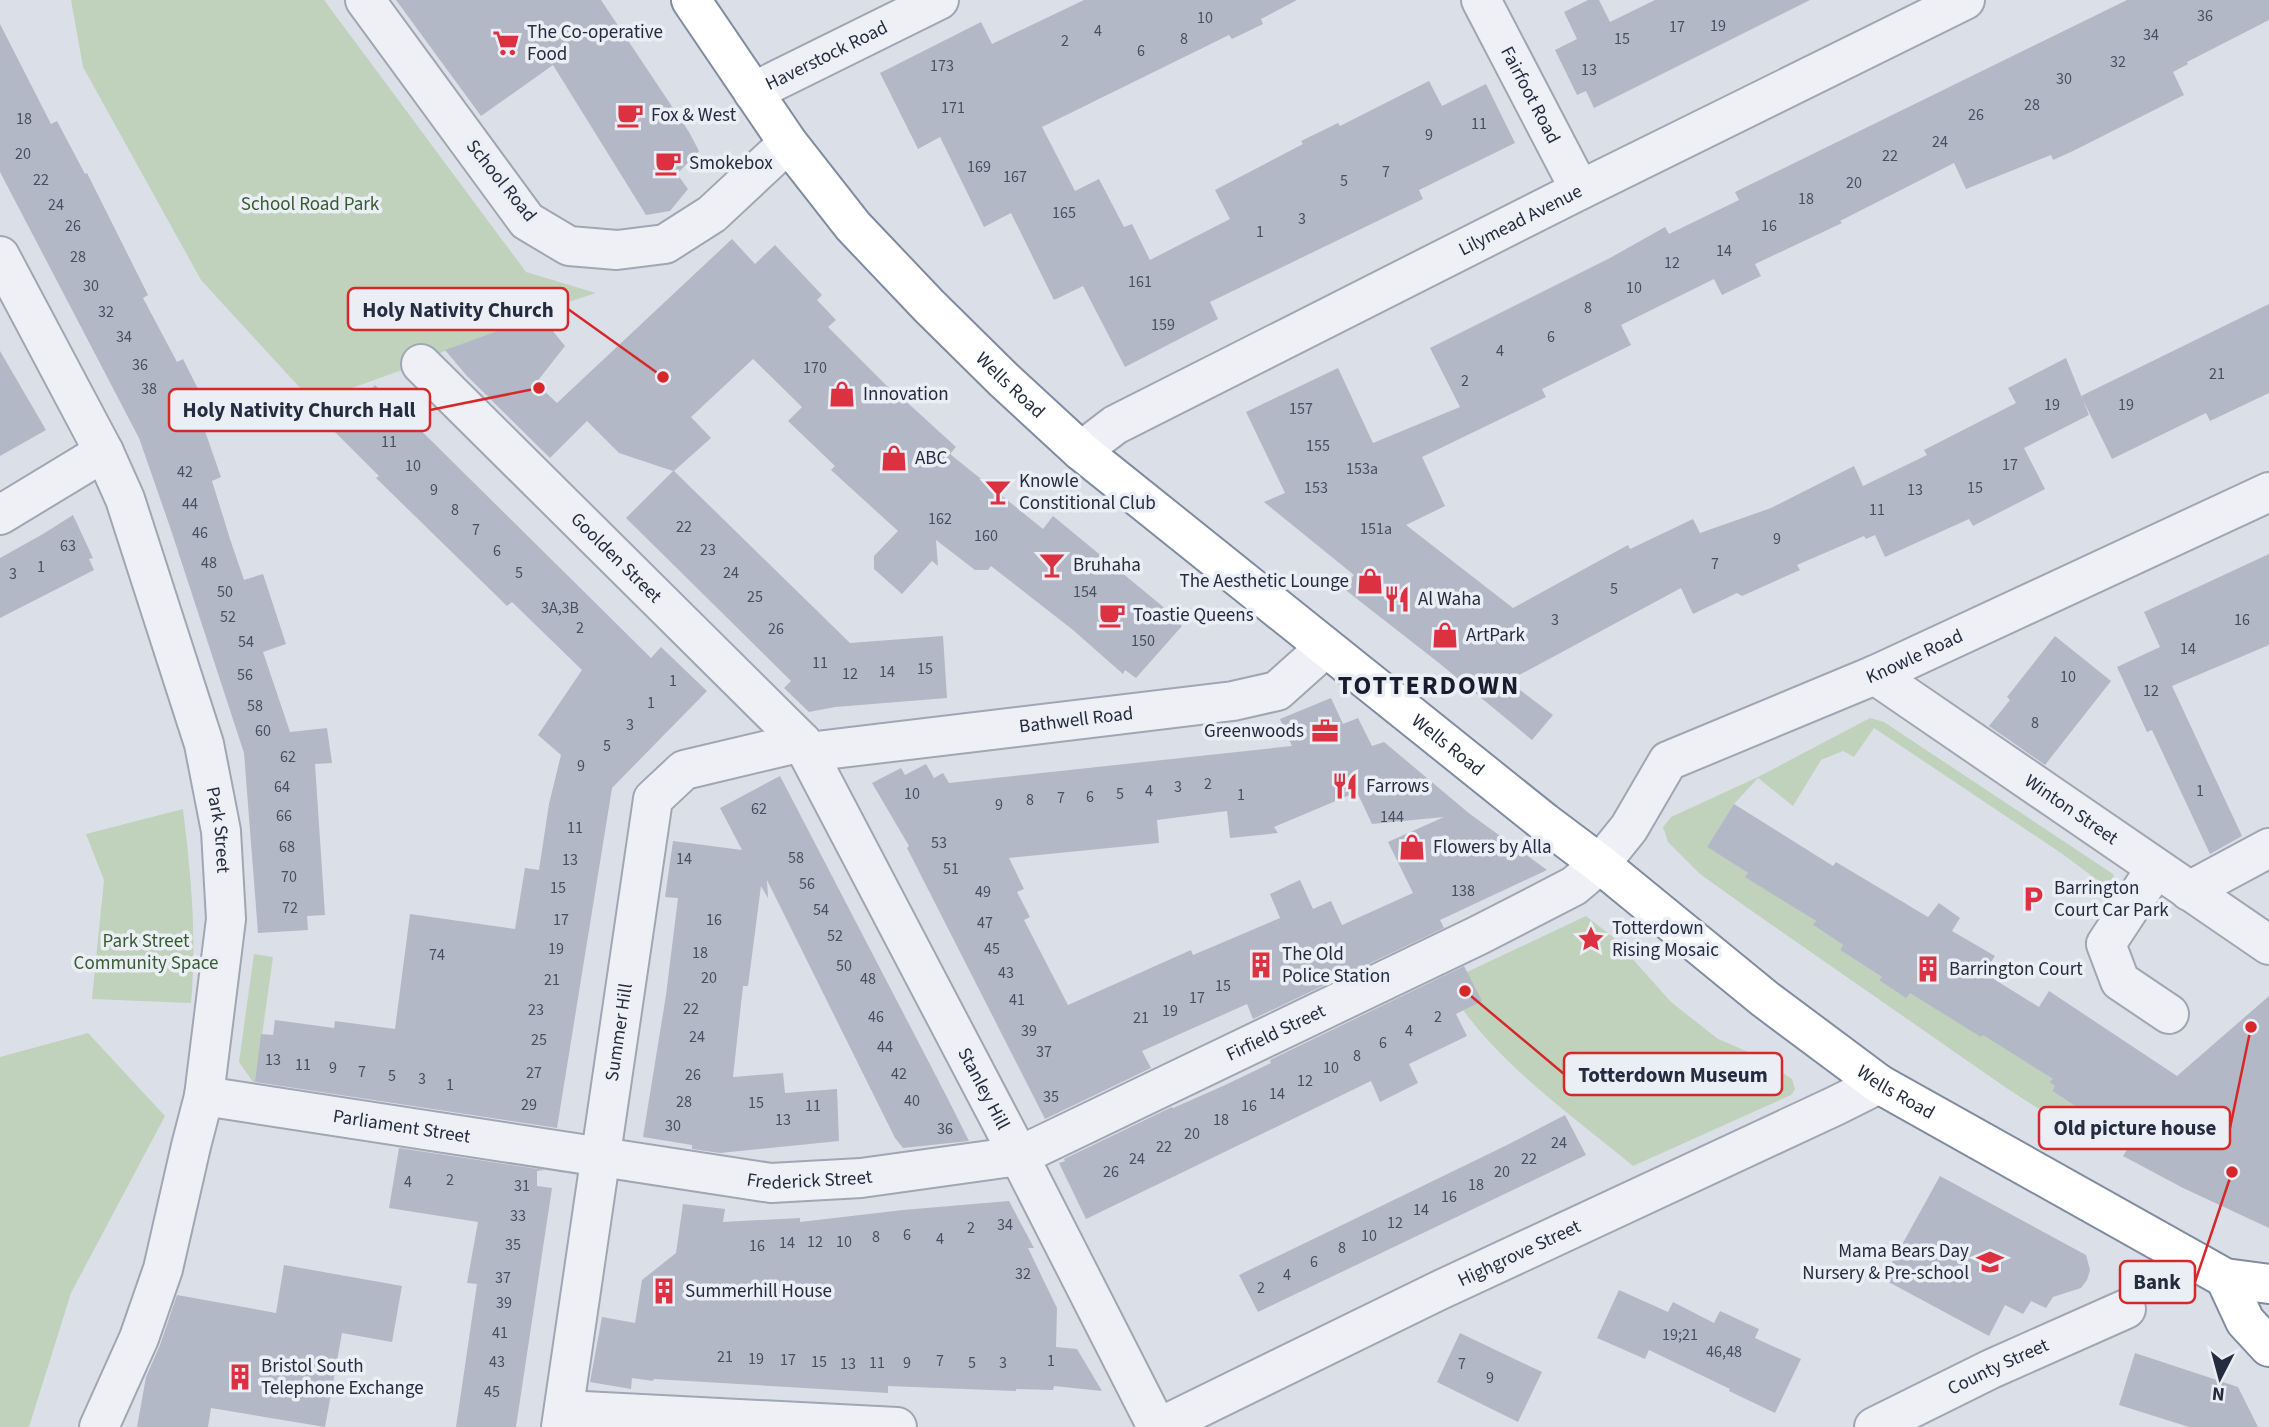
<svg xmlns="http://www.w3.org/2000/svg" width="2269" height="1427" viewBox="0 0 2269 1427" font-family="'Source Sans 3',sans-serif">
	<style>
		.green { fill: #c0d2bc }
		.building { fill: #b2b8c5; fill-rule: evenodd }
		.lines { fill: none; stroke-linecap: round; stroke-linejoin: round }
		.minor-casing { stroke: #a0a6b2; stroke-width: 42 }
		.highway-casing { stroke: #818ba0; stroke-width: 42 }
		.minor { stroke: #eef0f6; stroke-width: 38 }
		.highway { stroke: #fff; stroke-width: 38 }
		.labels { text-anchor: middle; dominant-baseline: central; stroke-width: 7; stroke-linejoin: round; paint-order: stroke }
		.number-label { font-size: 16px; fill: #484f60 }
		.poi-label { font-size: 19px; fill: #242c3f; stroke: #ebeef5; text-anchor: start }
		.street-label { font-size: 19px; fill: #242c3f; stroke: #ebeef5 }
		.park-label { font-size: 19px; fill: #355c30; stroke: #ebeef5 }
		.district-label { font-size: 26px; font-weight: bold; letter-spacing: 2px; fill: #171d2f; stroke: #ebeef5 }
		.leader { fill: none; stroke: #d62828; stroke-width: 2.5 }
		.callout-dot { fill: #d62828; stroke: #ebeef5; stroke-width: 2.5 }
		.callout { fill: #ebeef5; stroke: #d62828; stroke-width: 2.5 }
		.callout-label { font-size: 21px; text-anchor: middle; font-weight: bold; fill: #242c3f }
	</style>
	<rect width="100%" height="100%" fill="#dbdfe8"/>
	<!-- green -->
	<path class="green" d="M71 0H324L526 272 596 293 537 312 520 323 454 347 402 370 313 402 201 280 83 67Z
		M1870 718 1884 722 2113 874 2119 889 2115 893 2061 853 1874 728 1854 757 1843 751 1821 760 1793 806 1758 778 1734 804 1707 847 1748 873 1746 877 1816 921 1814 926 1843 945 1840 950 1882 977 1879 980 1913 988 1985 1031 2053 1079 2049 1082 2055 1086 2052 1091 2064 1099 2067 1094 2087 1113 2117 1132 2107 1148 2071 1130 2005 1087 1749 909 1700 874 1668 842 1663 827 1671 817 1758 777Z
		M183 809C191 876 197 935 191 1003L92 999 104 880 86 834Z
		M1586 916 1613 937 1671 1002 1718 1039 1760 1057 1792 1079 1795 1089 1791 1095 1633 1166C1574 1117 1509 1072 1463 1010L1467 972Z
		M254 954 273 957 255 1085 239 1062Z
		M88 1033 165 1116 71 1293 29 1427H0V1057Z"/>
	<!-- building -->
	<path class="building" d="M396 0H601L689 132 699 151 677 174 688 189 670 211 646 215 553 65 481 116Z
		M1084 0H1297L1261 19 1263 24 1232 39 1229 35 1042 127 1075 191 1099 179 1124 227 1132 224 1150 260 1230 219 1215 190 1303 144 1301 141 1338 123 1340 126 1429 81 1442 106 1486 84 1515 143 1419 190 1423 199 1210 302 1218 319 1125 367 1083 286 1054 300 1011 213 984 227 940 137 918 149 880 73 981 22 992 44Z
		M1588 0H1599L1610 22 1655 0H1810L1594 108 1586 91 1577 95 1555 50 1577 39 1564 12Z
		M2127 0H2269V20L2187 62 2188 64 2173 72 2184 95 2073 151 2053 160 2051 155 1966 189 1954 163 1840 221 1842 223 1755 264 1761 276 1722 295 1714 279 1621 325 1631 345 1542 389 1546 397 1422 457 1445 506 1406 525 1513 608 1628 545 1630 549 1693 519 1700 533 1771 508 1854 466 1863 486 1927 455 1924 450 2016 403 2008 388 2066 358 2089 415 2024 448 2045 489 1973 526 1969 519 1885 557 1875 535 1866 539 1864 536 1797 565 1800 570 1742 596 1737 593 1693 614 1681 588 1508 681 1553 715 1532 740 1439 663 1343 588 1354 575 1264 502 1285 493 1246 412 1338 368 1373 443 1460 407 1430 348 1610 258 1665 227 1669 234 1739 200 1735 192Z
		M0 24 51 124 57 121 85 174 87 173 148 295 143 298 177 362 183 359 208 409 199 414 221 477 212 481 230 539 244 580 263 574 286 644 263 652 290 732 327 728 332 763 315 764 325 915 307 916 308 930 258 933 244 753 170 527 139 438 0 172Z
		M732 239 755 264 775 245 822 295 817 300 836 320 828 327 898 397 899 395 956 447 950 454 1043 529 1053 516 1161 605 1182 626 1136 678 1125 670 1123 674 1073 630 991 566 988 570H975L936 540 938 566 932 561 902 594 874 569V556L898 531 831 470 835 466 788 421 802 407 753 359 691 417 711 438 674 471 850 643 943 636 947 698 835 707 809 712 784 688 791 681 626 518 673 471 619 453 587 421 550 458 467 376 445 350 520 323 537 312 565 346 536 383 557 403Z
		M2269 304V393L2210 421 2206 413 2112 459 2081 396Z
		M0 351 46 430 0 456Z
		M375 385 651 658 661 647 707 691 612 788 557 1128 255 1082 261 1034 273 1035 275 1020 334 1028 335 1021 395 1029 410 914 515 929 525 868 539 870 549 804 561 755 538 735 582 670 512 602 507 606 376 478 379 476 332 429Z
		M73 515 93 558 89 559 94 570 0 618V558L43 534Z
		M2269 554V645L2172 686 2242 836 2210 854 2152 730 2147 732 2117 667 2160 647 2144 612Z
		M2055 636 2111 681 2045 765 1989 726 2010 700 2007 697Z
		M1331 698 1343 724 1358 718 1372 746 1384 742 1470 814 1547 870 1440 920 1444 928 1253 1019 1247 1004 1142 1051 1151 1068 1045 1119 907 848 909 846 872 783 901 768 905 775 926 764 934 778 943 773 949 783 1292 746 1280 719ZM1357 792 1372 824 1444 817 1388 842 1413 893 1342 925 1331 901 1313 909 1300 880 1270 894 1280 918 1193 955 1191 950 1068 1005 1024 920 1030 917 1017 892 1024 889 1009 858 1159 843 1157 820 1227 811 1230 838 1278 833 1274 827Z
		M780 776 949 1101 969 1141 903 1148 895 1138 767 880 768 898 761 886 748 986H743L733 1077 783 1073 785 1093 837 1089 839 1141 720 1153 692 1149V1145L643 1137 666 995 678 898 665 897 673 841 742 850 720 808Z
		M1734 804 1833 866 1836 862 1928 917 1939 903 1960 918 1952 931 1995 956 1984 973 2039 1007 2049 991 2177 1076 2269 996V1228L2183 1188 2123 1156 2132 1142 2052 1091 2055 1086 2049 1082 2053 1079 1983 1035 1981 1037 1910 993 1906 998 1879 980 1882 977 1840 950 1843 945 1813 925 1816 921 1745 877 1748 873 1707 847Z
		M1464 966 1482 1001 1456 1014 1467 1036 1409 1064 1418 1083 1380 1102 1371 1081 1086 1219 1059 1163 1065 1161 1064 1159 1172 1107 1173 1108 1223 1086 1271 1063 1270 1060Z
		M1565 1115 1586 1155 1258 1312 1239 1275 1505 1146Z
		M399 1148 545 1170 537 1171V1186L552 1188 516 1427H456L477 1284 467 1283 478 1222 389 1208Z
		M1940 1176 2086 1255 2090 1270 2087 1280 2081 1288 2053 1297 2046 1308 2031 1301 2023 1314 2005 1305 1989 1336 1883 1279Z
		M1009 1201 1034 1248H1028L1057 1308 1056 1347 1077 1349 1102 1391 1054 1386 1053 1390 1016 1389V1391L888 1386V1393L654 1379 653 1381 632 1378 631 1389 590 1382 602 1317 635 1323 642 1280 676 1253 683 1204 725 1209 723 1222 800 1218V1222L903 1210Z
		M284 1265 402 1286 392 1342 342 1333 325 1427 211 1408 208 1427H137L146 1377 160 1345 177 1295 276 1313Z
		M1619 1290 1668 1312 1673 1302 1714 1323 1720 1311 1759 1329 1755 1338 1801 1359 1775 1413 1729 1391 1730 1389 1649 1350 1645 1359 1597 1338Z
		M1460 1333 1542 1372 1518 1422 1437 1382Z
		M2135 1353 2238 1387 2258 1427H2189L2119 1405Z"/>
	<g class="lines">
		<!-- minor casing -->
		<g class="minor-casing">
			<g id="minor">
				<path d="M365 0 527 221 569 246 617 250 665 244 712 214 788 143"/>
				<path id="s1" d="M1481 0 1580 190"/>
				<path id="s2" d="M753 92 939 0"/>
				<path id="s3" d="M0 256 104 452 125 499 204 744 221 831 226 919 204 1096 191 1146 163 1269 139 1338 99 1427"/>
				<path id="s4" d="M421 364 802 742 1019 1156 1157 1427"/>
				<path id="s5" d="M1081 451 1115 425 1580 190 1965 0"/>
				<path d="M0 515 104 452"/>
				<path id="s6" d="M1875 675 2269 945"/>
				<path id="s7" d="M808 752 1233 701 1277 691 1325 648"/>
				<path d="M2156 868 2106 944 2120 981 2169 1014"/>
				<path d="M2189 891 2269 848"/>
				<path id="s8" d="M204 1096 771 1183 861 1178 1019 1156 1479 935 1574 886 1600 864 1629 828 1668 761 1875 675 2269 492"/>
				<path d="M564 1410 897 1427"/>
				<path id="s9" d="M561 1427 653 799 684 770 802 742"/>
				<path id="s10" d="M1160 1427 1438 1291 1835 1106 1879 1084"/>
				<path id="s11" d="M1874 1427 1991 1369 2126 1309"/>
			</g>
		</g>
		<!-- highway casing -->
		<g class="highway-casing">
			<g id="highway">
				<path id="s12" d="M691 0 788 143 853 226 929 306 1004 380 1081 451 1544 822 1600 864 1765 999 1879 1084 2225 1278 2269 1284"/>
				<path d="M2225 1278 2245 1321 2269 1347"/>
			</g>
		</g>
		<!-- minor -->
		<use href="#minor" class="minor"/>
		<!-- highway -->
		<use href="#highway" class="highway"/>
	</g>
	<!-- icons -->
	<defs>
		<g id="supermarket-bare" transform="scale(2.1)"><path d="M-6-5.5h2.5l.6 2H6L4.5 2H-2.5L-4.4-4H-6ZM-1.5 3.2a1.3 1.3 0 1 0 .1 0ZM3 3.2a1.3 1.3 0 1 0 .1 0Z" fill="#dc3140" stroke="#ebeef5" stroke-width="2.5" paint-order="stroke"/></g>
		<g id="cafe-bare" transform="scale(2.1)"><path d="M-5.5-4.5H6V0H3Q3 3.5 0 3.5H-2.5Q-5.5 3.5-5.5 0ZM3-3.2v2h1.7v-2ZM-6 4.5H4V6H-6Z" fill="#dc3140" stroke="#ebeef5" stroke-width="2.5" paint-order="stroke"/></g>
		<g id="shop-bare" transform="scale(2.1)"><path d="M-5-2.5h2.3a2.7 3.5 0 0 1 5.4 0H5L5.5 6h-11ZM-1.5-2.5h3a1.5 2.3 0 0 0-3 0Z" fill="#dc3140" stroke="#ebeef5" stroke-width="2.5" paint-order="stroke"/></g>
		<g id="bar-bare" transform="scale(2.1)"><path d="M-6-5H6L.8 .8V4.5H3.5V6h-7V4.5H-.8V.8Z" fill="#dc3140" stroke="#ebeef5" stroke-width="2.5" paint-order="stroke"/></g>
		<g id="restaurant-bare" transform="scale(2.1)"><path d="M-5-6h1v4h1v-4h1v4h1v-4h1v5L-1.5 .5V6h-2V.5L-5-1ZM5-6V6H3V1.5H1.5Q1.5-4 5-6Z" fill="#dc3140" stroke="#ebeef5" stroke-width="2.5" paint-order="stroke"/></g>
		<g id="office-bare" transform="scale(2.1)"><path d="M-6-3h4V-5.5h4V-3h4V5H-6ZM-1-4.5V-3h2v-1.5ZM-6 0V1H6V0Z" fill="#dc3140" stroke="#ebeef5" stroke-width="2.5" paint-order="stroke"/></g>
		<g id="parking-bare" transform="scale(2.1)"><path d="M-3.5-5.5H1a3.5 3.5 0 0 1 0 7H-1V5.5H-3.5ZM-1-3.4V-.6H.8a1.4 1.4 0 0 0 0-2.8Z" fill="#dc3140" stroke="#ebeef5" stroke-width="2.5" paint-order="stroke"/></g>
		<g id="sight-bare" transform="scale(2.1)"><path d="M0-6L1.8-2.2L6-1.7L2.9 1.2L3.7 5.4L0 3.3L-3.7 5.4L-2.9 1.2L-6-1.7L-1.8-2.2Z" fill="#dc3140" stroke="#ebeef5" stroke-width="2.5" paint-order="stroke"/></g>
		<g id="building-bare" transform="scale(2.1)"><path d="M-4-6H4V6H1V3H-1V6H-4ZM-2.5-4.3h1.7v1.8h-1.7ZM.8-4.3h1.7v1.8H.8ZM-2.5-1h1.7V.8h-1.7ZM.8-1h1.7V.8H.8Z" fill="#dc3140" stroke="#ebeef5" stroke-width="2.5" paint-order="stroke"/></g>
		<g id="school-bare" transform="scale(2.1)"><path d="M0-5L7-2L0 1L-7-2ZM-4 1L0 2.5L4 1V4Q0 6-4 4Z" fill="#dc3140" stroke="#ebeef5" stroke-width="2.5" paint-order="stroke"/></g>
	</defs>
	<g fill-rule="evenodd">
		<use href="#supermarket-bare" x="506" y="43"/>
		<use href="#cafe-bare" x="630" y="115"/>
		<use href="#cafe-bare" x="668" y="163"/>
		<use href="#shop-bare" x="842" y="394"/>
		<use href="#shop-bare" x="894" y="458"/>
		<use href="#bar-bare" x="998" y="492"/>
		<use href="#bar-bare" x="1052" y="565"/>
		<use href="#shop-bare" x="1370" y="581"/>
		<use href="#restaurant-bare" x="1397" y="599"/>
		<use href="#cafe-bare" x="1112" y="615"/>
		<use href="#shop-bare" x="1445" y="635"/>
		<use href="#office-bare" x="1325" y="731"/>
		<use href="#restaurant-bare" x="1345" y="786"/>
		<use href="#shop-bare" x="1412" y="847"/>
		<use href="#parking-bare" x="2033" y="899"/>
		<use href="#sight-bare" x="1591" y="939"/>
		<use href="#building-bare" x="1261" y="965"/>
		<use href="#building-bare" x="1928" y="969"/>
		<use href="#school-bare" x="1990" y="1262"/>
		<use href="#building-bare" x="664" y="1291"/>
		<use href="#building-bare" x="240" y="1377"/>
	</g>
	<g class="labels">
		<!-- number labels -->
		<g class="number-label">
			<text x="2205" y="16">36</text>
			<text x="1205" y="18">10</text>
			<text x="1718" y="26">19</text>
			<text x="1677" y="27">17</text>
			<text x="1098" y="31">4</text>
			<text x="2151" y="35">34</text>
			<text x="1184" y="39">8</text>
			<text x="1622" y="39">15</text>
			<text x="1065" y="41">2</text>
			<text x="1141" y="51">6</text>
			<text x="2118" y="62">32</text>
			<text x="942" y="66">173</text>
			<text x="1589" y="70">13</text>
			<text x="2064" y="79">30</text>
			<text x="2032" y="105">28</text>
			<text x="953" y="108">171</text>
			<text x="1976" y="115">26</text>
			<text x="24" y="119">18</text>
			<text x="1479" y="124">11</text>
			<text x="1429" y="135">9</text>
			<text x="1940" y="142">24</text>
			<text x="23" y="154">20</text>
			<text x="1890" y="156">22</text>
			<text x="979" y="167">169</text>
			<text x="1386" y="172">7</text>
			<text x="1015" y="177">167</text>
			<text x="41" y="180">22</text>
			<text x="1344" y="181">5</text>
			<text x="1854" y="183">20</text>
			<text x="1806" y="199">18</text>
			<text x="56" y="205">24</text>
			<text x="1064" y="213">165</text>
			<text x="1302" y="219">3</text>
			<text x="73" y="226">26</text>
			<text x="1769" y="226">16</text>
			<text x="1260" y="232">1</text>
			<text x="1724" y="251">14</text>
			<text x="78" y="257">28</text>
			<text x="1672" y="263">12</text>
			<text x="1140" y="282">161</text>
			<text x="91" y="286">30</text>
			<text x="1634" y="288">10</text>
			<text x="1588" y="308">8</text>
			<text x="106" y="312">32</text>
			<text x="1163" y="325">159</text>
			<text x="124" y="337">34</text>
			<text x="1551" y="337">6</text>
			<text x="1500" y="351">4</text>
			<text x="140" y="365">36</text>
			<text x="815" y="368">170</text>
			<text x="2217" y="374">21</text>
			<text x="1465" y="381">2</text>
			<text x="149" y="389">38</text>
			<text x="2052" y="405">19</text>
			<text x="2126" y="405">19</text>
			<text x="1301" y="409">157</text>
			<text x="389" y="442">11</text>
			<text x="1318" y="446">155</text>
			<text x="2010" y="465">17</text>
			<text x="413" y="466">10</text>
			<text x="1362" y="469">153a</text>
			<text x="185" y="472">42</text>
			<text x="1316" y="488">153</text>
			<text x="1975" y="488">15</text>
			<text x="434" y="490">9</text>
			<text x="1915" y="490">13</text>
			<text x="190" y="504">44</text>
			<text x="455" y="510">8</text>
			<text x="1877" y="510">11</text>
			<text x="940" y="519">162</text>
			<text x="684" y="527">22</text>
			<text x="1376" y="529">151a</text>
			<text x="476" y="530">7</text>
			<text x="200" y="533">46</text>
			<text x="986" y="536">160</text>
			<text x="1777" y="539">9</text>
			<text x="68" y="546">63</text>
			<text x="708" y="550">23</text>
			<text x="497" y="551">6</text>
			<text x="209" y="563">48</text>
			<text x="1715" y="564">7</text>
			<text x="41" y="567">1</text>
			<text x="519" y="573">5</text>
			<text x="731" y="573">24</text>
			<text x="13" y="574">3</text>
			<text x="1614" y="589">5</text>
			<text x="225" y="592">50</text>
			<text x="1085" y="592">154</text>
			<text x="755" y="597">25</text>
			<text x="560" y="608">3A,3B</text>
			<text x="228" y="617">52</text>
			<text x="1555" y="620">3</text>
			<text x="2242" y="620">16</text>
			<text x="580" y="628">2</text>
			<text x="776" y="629">26</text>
			<text x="1143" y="641">150</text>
			<text x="246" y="642">54</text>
			<text x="2188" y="649">14</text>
			<text x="820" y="663">11</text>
			<text x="925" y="669">15</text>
			<text x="887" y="672">14</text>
			<text x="850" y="674">12</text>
			<text x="245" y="675">56</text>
			<text x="2068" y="677">10</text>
			<text x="673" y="681">1</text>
			<text x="2151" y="691">12</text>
			<text x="651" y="703">1</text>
			<text x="255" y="706">58</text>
			<text x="2035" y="723">8</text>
			<text x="630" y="725">3</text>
			<text x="263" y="731">60</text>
			<text x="607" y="746">5</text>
			<text x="288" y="757">62</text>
			<text x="581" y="766">9</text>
			<text x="1208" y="784">2</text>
			<text x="282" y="787">64</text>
			<text x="1178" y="787">3</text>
			<text x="1149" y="791">4</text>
			<text x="2200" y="791">1</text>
			<text x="912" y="794">10</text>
			<text x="1120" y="794">5</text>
			<text x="1241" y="795">1</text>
			<text x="1090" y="797">6</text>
			<text x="1061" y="798">7</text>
			<text x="1030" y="800">8</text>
			<text x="999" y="805">9</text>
			<text x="759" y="809">62</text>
			<text x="284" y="816">66</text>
			<text x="1392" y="817">144</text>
			<text x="575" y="828">11</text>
			<text x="939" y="843">53</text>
			<text x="287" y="847">68</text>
			<text x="796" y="858">58</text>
			<text x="684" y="859">14</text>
			<text x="570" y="860">13</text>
			<text x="951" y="869">51</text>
			<text x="289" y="877">70</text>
			<text x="807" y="884">56</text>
			<text x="558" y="888">15</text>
			<text x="1463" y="891">138</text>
			<text x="983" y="892">49</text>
			<text x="290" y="908">72</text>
			<text x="821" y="910">54</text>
			<text x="561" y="920">17</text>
			<text x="714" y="920">16</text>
			<text x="985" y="923">47</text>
			<text x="835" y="936">52</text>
			<text x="556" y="949">19</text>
			<text x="992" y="949">45</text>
			<text x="700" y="953">18</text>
			<text x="437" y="955">74</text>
			<text x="844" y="966">50</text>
			<text x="1006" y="973">43</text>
			<text x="709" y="978">20</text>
			<text x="868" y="979">48</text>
			<text x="552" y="980">21</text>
			<text x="1223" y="986">15</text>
			<text x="1197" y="998">17</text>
			<text x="1017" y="1000">41</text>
			<text x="691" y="1009">22</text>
			<text x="536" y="1010">23</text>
			<text x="1170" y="1011">19</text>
			<text x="876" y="1017">46</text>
			<text x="1438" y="1017">2</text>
			<text x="1141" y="1018">21</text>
			<text x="1029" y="1031">39</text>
			<text x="1409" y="1031">4</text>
			<text x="697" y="1037">24</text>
			<text x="539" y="1040">25</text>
			<text x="1383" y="1043">6</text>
			<text x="885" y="1047">44</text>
			<text x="1044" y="1052">37</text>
			<text x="1357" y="1056">8</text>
			<text x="273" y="1060">13</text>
			<text x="303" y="1065">11</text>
			<text x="333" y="1068">9</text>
			<text x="1331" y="1068">10</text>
			<text x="362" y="1072">7</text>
			<text x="534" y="1073">27</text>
			<text x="899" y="1074">42</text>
			<text x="693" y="1075">26</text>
			<text x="392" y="1076">5</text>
			<text x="422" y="1079">3</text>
			<text x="1305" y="1081">12</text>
			<text x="450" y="1085">1</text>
			<text x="1277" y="1094">14</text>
			<text x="1051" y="1097">35</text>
			<text x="912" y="1101">40</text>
			<text x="684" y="1102">28</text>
			<text x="756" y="1103">15</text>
			<text x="529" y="1105">29</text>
			<text x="813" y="1106">11</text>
			<text x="1249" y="1106">16</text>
			<text x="783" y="1120">13</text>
			<text x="1221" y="1120">18</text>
			<text x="673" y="1126">30</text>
			<text x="945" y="1129">36</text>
			<text x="1192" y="1134">20</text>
			<text x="1559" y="1143">24</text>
			<text x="1164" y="1147">22</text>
			<text x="1137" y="1159">24</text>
			<text x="1529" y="1159">22</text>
			<text x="1111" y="1172">26</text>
			<text x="1502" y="1172">20</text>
			<text x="450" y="1180">2</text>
			<text x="408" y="1182">4</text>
			<text x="1476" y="1185">18</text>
			<text x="522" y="1186">31</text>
			<text x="1449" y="1197">16</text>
			<text x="1421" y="1210">14</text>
			<text x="518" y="1216">33</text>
			<text x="1395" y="1223">12</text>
			<text x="1005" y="1225">34</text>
			<text x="971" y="1228">2</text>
			<text x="907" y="1235">6</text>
			<text x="1369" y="1236">10</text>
			<text x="876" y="1237">8</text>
			<text x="940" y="1239">4</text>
			<text x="815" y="1242">12</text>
			<text x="844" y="1242">10</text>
			<text x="787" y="1243">14</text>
			<text x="513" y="1245">35</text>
			<text x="757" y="1246">16</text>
			<text x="1342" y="1248">8</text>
			<text x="1314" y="1262">6</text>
			<text x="1023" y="1274">32</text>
			<text x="1287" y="1275">4</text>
			<text x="503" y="1278">37</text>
			<text x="1261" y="1288">2</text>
			<text x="504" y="1303">39</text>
			<text x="500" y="1333">41</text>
			<text x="1680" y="1335">19;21</text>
			<text x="1724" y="1352">46,48</text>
			<text x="725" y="1357">21</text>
			<text x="756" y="1359">19</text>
			<text x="788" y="1360">17</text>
			<text x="940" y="1361">7</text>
			<text x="1051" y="1361">1</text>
			<text x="497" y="1362">43</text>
			<text x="819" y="1362">15</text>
			<text x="877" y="1363">11</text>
			<text x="907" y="1363">9</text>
			<text x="972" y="1363">5</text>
			<text x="1003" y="1363">3</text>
			<text x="848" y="1364">13</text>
			<text x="1462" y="1364">7</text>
			<text x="1490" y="1378">9</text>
			<text x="492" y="1392">45</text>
		</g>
		<!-- poi labels -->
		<g class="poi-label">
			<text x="527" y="32">The Co-operative<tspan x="527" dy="22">Food</tspan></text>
			<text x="651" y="115">Fox &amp; West</text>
			<text x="689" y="163">Smokebox</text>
			<text x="863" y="394">Innovation</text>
			<text x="915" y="458">ABC</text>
			<text x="1019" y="481">Knowle<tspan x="1019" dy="22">Constitional Club</tspan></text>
			<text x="1073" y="565">Bruhaha</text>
			<text x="1349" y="581" text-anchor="end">The Aesthetic Lounge</text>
			<text x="1418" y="599">Al Waha</text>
			<text x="1133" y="615">Toastie Queens</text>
			<text x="1466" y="635">ArtPark</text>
			<text x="1304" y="731" text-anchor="end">Greenwoods</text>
			<text x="1366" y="786">Farrows</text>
			<text x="1433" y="847">Flowers by Alla</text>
			<text x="2054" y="888">Barrington<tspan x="2054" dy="22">Court Car Park</tspan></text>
			<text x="1612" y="928">Totterdown<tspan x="1612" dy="22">Rising Mosaic</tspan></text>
			<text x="1282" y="954">The Old<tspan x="1282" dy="22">Police Station</tspan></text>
			<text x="1949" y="969">Barrington Court</text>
			<text x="1969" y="1251" text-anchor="end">Mama Bears Day<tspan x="1969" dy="22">Nursery &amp; Pre-school</tspan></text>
			<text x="685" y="1291">Summerhill House</text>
			<text x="261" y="1366">Bristol South<tspan x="261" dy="22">Telephone Exchange</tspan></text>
		</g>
		<!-- street labels -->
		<g class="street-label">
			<text stroke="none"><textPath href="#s2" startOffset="82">Haverstock Road</textPath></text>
			<text stroke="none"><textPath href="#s1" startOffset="107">Fairfoot Road</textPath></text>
			<text transform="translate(501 181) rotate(51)">School Road</text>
			<text stroke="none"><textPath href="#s5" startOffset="497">Lilymead Avenue</textPath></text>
			<text stroke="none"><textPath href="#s12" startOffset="502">Wells Road</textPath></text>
			<text stroke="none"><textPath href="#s4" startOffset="275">Goolden Street</textPath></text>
			<text stroke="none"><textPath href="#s8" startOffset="1866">Knowle Road</textPath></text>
			<text stroke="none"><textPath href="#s7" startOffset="270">Bathwell Road</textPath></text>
			<text stroke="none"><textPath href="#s12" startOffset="1069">Wells Road</textPath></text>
			<text stroke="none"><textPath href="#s6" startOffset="238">Winton Street</textPath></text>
			<text stroke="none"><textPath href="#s3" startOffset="618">Park Street</textPath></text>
			<text stroke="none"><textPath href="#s9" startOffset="399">Summer Hill</textPath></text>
			<text stroke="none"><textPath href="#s8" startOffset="1108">Firfield Street</textPath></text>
			<text stroke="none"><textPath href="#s4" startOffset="928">Stanley Hill</textPath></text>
			<text stroke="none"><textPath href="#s12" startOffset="1636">Wells Road</textPath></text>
			<text stroke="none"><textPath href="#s8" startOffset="200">Parliament Street</textPath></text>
			<text stroke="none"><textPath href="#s8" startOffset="612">Frederick Street</textPath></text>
			<text stroke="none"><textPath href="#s10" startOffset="399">Highgrove Street</textPath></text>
			<text stroke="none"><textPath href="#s11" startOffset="138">County Street</textPath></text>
		</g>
		<!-- park labels -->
		<g class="park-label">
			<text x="310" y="204">School Road Park</text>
			<text x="146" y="941">Park Street<tspan x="146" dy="22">Community Space</tspan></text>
		</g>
		<!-- district labels -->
		<g class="district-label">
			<text x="1429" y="685">TOTTERDOWN</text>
		</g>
	</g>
	<!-- callouts -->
	<path class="leader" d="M663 377L568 309M539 388L430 410M1465 991L1564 1074M2251 1027L2230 1128M2232 1172L2195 1282"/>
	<g class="callout-dot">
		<circle cx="663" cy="377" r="7"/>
		<circle cx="539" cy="388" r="7"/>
		<circle cx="1465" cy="991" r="7"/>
		<circle cx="2251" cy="1027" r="7"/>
		<circle cx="2232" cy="1172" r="7"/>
	</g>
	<g class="callout">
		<rect x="348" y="288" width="220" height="42" rx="7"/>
		<rect x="169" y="389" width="261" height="42" rx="7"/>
		<rect x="1564" y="1053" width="218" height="42" rx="7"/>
		<rect x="2039" y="1107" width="191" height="42" rx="7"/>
		<rect x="2120" y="1261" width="75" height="42" rx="7"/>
	</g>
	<g class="callout-label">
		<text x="458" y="317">Holy Nativity Church</text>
		<text x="299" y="417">Holy Nativity Church Hall</text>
		<text x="1673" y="1082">Totterdown Museum</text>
		<text x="2135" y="1135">Old picture house</text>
		<text x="2157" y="1289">Bank</text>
	</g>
	<!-- north arrow -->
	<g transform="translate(2220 1378) rotate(186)" stroke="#ebeef5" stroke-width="5" paint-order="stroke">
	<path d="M0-5L12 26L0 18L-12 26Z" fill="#242c3f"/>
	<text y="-10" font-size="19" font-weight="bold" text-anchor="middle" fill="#242c3f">N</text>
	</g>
</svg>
